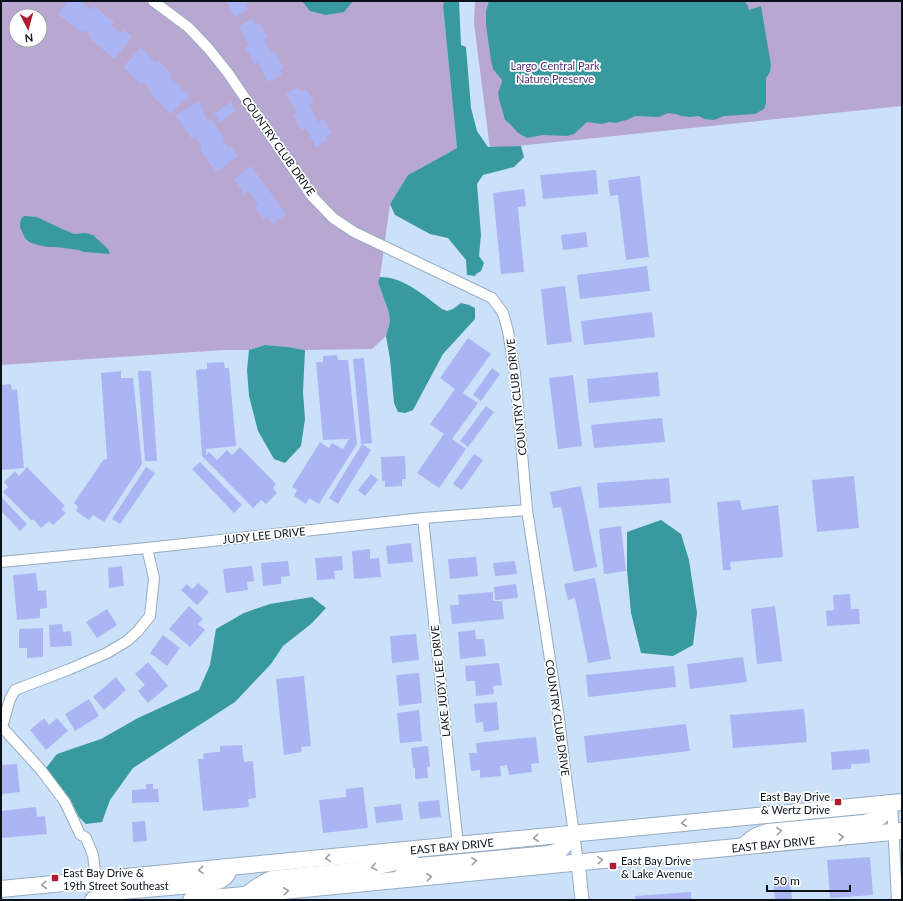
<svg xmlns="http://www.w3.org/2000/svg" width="903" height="901" viewBox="0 0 903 901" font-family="Lato,sans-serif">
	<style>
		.green { fill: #b8a8d1; fill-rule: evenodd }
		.water { fill: #389a9f }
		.building { fill: #abb5f4 }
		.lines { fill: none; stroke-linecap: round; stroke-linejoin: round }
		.minor-casing { stroke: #95abc2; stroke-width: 12 }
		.tertiary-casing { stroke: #95abc2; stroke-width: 15 }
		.primary-casing { stroke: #95abc2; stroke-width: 18 }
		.minor { stroke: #fff; stroke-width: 10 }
		.tertiary { stroke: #fff; stroke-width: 13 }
		.primary { stroke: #fff; stroke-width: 16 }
		.oneway { stroke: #9da0a3 }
		.poi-dot { fill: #b01d33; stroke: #fff; stroke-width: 1.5 }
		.labels { text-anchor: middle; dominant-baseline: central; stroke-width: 3.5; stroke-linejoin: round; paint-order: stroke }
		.park-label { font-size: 11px; fill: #55337c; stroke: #fff }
		.street-label { font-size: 11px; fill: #091119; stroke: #fff }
		.poi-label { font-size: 11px; fill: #091119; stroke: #fff; text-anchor: start }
	</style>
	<rect width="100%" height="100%" fill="#cbe1fa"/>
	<!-- green -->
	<path class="green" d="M1 1H444L443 6 457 148 408 175 390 204 380 277 378 282 388 310 390 321 386 336 372 349 305 350 288 347 265 345 249 350H224L1 365ZM16 16H40V40H16Z
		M475 1H902V106L490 149 474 23Z"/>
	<!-- water -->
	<path class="water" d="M302 1H353L344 12 326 15 310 11Z
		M444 1H459L461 45 466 47 471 108 477 131 488 147 521 146 524 157 514 167 483 175 477 184 481 235 479 256 484 263 481 271 476 274 475 276 467 275 466 260 448 238 430 234 395 215 390 204 408 175 457 148 443 6Z
		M489 1H744L747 4 749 10 761 6 771 65 770 72 766 78V104L764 109 755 114 724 116 714 120 704 119 699 116 690 117 682 116 676 114 668 113 659 117 635 116 627 120 622 121 616 123 609 122 602 124 587 122 574 134 567 136 543 135 527 138 518 133 510 124 505 120 499 99 498 93 502 82V80L493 69 491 60 486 25V11Z
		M24 216 37 217 60 228 74 234 86 233 93 235 108 249 110 254 84 252 78 250 56 247H48L38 245 29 242 25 238 20 227V223L21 219Z
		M380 277C404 277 423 295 442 309L447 311 453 309 461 303 469 305 475 308V319L443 354 413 410 405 413 398 412 394 403 390 359 386 336 390 321 388 310 378 282Z
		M265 345 288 347 305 350 303 392 305 419 301 446 285 463 274 459 258 431 249 396 247 370 249 350Z
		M661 520 681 534 689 560 697 613 693 645 673 656 641 653 631 613 627 570V532Z
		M312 597 326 608 311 624 283 646 271 664 235 702 133 768 110 800 102 822 86 824 79 817 70 799 46 768 57 754 101 739 138 718 199 690 210 665 216 629 244 613 270 604Z"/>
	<!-- building -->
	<path class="building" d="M68 1H83L82 3 91 10 94 6 114 22 111 25 121 33 124 30 132 37 115 59 90 39 92 37 83 30 81 32 58 14Z
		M226 1H249L250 2 246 4 248 9 235 17Z
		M253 19 256 25 260 23 267 37 263 39 271 54 275 52 283 68 279 70 282 74 268 82 258 62 254 64 246 48 249 46 239 26Z
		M141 48 156 63 158 60 172 75 170 77 189 96 171 114 149 92 151 90 143 82 141 84 123 67Z
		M299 87 301 92 306 89 314 102 309 105 318 122 323 119 331 133 326 136 328 140 316 147 306 128 302 131 293 115 297 113 286 94Z
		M198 101 204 110 202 111 208 121 211 119 224 138 222 139 229 148 231 146 238 156 216 172 200 149 202 147 195 137 192 139 176 116Z
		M231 102 236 111 220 122 214 114Z
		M251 166 286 214 272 224 267 217 263 219 255 207 258 204 248 191 244 194 234 179Z
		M596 170 598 194 543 199 540 175Z
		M640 176 649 257 626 260 618 195 610 196 608 180Z
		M524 189 526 206 518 207 524 272 501 274 493 193Z
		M586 232 588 247 563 250 561 235Z
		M647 266 650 291 580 299 577 275Z
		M565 286 572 342 547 345 541 289Z
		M652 312 655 337 584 345 581 321Z
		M468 338 491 354 463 393 478 403 452 439 466 449 439 488 417 473 444 434 430 424 455 389 440 378Z
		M337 355 338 360H348L357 444 319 504 309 498 306 504 294 496 297 490 292 487 320 442 329 448 332 443 343 449 349 439 323 440 316 362H323V356Z
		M364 358 372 443 361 444 353 359Z
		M224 362 225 368H229L236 446 206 449V455L209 452 217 460 227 450 232 455 240 447 276 484 273 488 277 493 266 504 261 500 253 508 202 456 196 370 207 369V363Z
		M492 368 500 374 481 401 473 395Z
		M121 371V378H133L142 464 104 522 93 515 89 520 76 511 78 507 74 503 104 459 106 460 107 458 101 373Z
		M138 371H151L157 461H145Z
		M658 372 660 396 589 403 587 379Z
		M573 375 582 446 558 449 549 378Z
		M11 384 12 390 17 389 24 468 1 470V385Z
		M486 406 494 412 468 447 460 441Z
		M662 418 665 442 594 448 591 425Z
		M362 444 371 450 338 504 329 498Z
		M474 454 483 460 462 490 453 484Z
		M405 456 406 479H402V486L385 487V481H382L381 457Z
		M200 462 242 505 234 513 192 469Z
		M27 467 65 506 61 509 66 513 53 525 49 521 41 528 33 519 32 521 3 492 8 487 4 482 15 471 19 476Z
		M146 467 155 473 120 524 112 519Z
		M371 474 378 480 365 496 358 490Z
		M854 476 859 528 817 532 812 480Z
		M669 478 671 503 599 508 597 483Z
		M581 486 597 567 574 572 561 507 553 508 550 492Z
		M1 497 27 524 20 531 1 511Z
		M740 500 742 510 778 505 783 557 730 562 731 570H723L717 502Z
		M621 526 626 571 604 574 599 529Z
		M411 543 413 562 388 564 386 546Z
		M370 549V559L379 558 381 577 354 579 352 551Z
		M342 556 343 570 334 571 335 579 317 580 315 558Z
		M476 557 478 576 450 579 448 559Z
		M288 561 290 576 281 577V584L263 586 261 563Z
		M515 561 517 574 495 576 493 563Z
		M122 566 124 586 109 588 108 568Z
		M252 566 254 581 247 582 248 590 226 593 223 569Z
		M36 573 38 591 46 590 47 608 40 609V618L17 620 13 575Z
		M595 578 611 659 588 663 575 598 568 600 564 584Z
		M198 583 209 592 197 605 181 590 187 584 192 589Z
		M516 584 518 598 495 600 494 587Z
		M493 592V601H502L504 619 452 624 450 605H459L458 595Z
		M850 594 851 609H859L860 624 827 626 826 611 834 610 833 595Z
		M189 606 203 619 198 624 205 630 190 647 169 629Z
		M775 606 782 661 757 664 751 609Z
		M107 609 117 625 97 638 86 622Z
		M62 624 63 632 71 631 72 646 50 647 49 625Z
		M43 628V657L27 658V648H19V629Z
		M475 630 476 639H484L486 656 460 659 458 632Z
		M416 634 419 660 392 663 390 636Z
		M163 635 180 648 167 666 150 653Z
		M743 657 747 682 690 689 687 664Z
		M148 662 168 686 148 703 138 691 145 685 135 674Z
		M499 663 502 685 493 686 494 694 476 696 475 681H466L465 666Z
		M674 666 676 687 588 697 586 675Z
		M419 673 422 703 399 706 396 675Z
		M304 676 311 746 301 747 302 752 284 755 276 679Z
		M116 677 126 690 104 710 93 697Z
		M89 699 99 716 75 731 65 714Z
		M497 702 499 730 484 732 483 722 476 723 474 704Z
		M804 709 807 742 733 748 730 715Z
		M419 710 422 741 400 743 397 713Z
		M44 718 49 725 57 718 68 731 46 750 30 730Z
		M686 724 690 751 587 763 584 736Z
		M536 737 539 763 531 764 532 772 509 775 507 765 500 766 501 776 480 778V770L471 771 469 753H477L476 743Z
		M242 745 244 762 253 761 256 798 248 799 249 807 203 811 198 759H204L203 755 205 753 220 752V746Z
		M428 746 430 766 427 767 428 778 415 779V768H413L411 748Z
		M869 749 870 763 851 764V769L832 770 831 752Z
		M17 764 20 792 2 794 1 765Z
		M146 784H153V789H158L159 802 132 803V790L146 789Z
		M363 787 368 828 323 833 319 800 346 797V789Z
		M439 800 441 817 420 819 418 802Z
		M401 804 403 820 376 823 374 807Z
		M36 807 37 817 45 816 47 834 1 838V811Z
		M145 821 147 841 133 842 132 822Z
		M870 857 873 895 830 898 827 860Z
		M790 877 792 900H775L773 879Z
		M691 892V900H635V896Z"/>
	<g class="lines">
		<!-- minor casing -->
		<g class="minor-casing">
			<path id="minor" d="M153 1 188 27 208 48 228 73 311 195 333 218 354 232 492 298 503 313 508 331 515 374 527 510 559 718 566 778 578 862
				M423 518 458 845
				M1 562 147 548 423 518 527 510
				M2 721V727L41 770 65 802 80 834 86 838 93 855 96 880
				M1 727H2L10 699 15 690 70 669 107 653 127 641 137 632 150 616 154 578 147 548
				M892 803 897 900"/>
		</g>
		<!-- tertiary casing -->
		<g class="tertiary-casing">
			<path id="tertiary" d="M578 862 582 900"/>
		</g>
		<!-- primary casing -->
		<g class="primary-casing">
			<g id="primary">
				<path d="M747 843C753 837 760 834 768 832L864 823C879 820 883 815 892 803"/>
				<path d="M402 876 410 870 420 866 549 854 559 851 575 834"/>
				<path id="s1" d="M1 889 902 802"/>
				<path d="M248 894C256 888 263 882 272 879L361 870 396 862 410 857"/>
				<path d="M93 900 98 897 122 891 204 884C215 882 228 881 229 867"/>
				<path id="s2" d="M191 900 902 831"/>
			</g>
		</g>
		<!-- minor -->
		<use href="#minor" class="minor"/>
		<!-- tertiary -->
		<use href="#tertiary" class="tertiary"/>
		<!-- primary -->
		<use href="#primary" class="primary"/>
	</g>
	<!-- one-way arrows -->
	<defs><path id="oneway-chevron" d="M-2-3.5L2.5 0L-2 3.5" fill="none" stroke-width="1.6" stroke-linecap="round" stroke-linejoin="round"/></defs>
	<g class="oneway">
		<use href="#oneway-chevron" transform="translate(684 823) rotate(174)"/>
		<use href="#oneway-chevron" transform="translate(779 831) rotate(-5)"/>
		<use href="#oneway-chevron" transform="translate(841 837) rotate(-6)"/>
		<use href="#oneway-chevron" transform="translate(536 838) rotate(174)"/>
		<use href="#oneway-chevron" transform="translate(328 858) rotate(175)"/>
		<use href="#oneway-chevron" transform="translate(600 860) rotate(-5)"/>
		<use href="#oneway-chevron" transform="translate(474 861) rotate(-5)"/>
		<use href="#oneway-chevron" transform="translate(374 867) rotate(167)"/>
		<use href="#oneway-chevron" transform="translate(201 870) rotate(175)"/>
		<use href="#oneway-chevron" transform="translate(429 877) rotate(-6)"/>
		<use href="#oneway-chevron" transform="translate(44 885) rotate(174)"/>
		<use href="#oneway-chevron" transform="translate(286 891) rotate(-6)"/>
	</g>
	<!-- markers -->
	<g class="poi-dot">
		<rect x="834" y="798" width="8" height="8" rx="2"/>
		<rect x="609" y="862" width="8" height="8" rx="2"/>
		<rect x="51" y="874" width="8" height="8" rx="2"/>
	</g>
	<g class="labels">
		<!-- park labels -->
		<g class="park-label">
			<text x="555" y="65">Largo Central Park<tspan x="555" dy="13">Nature Preserve</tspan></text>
		</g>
		<!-- street labels -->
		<g class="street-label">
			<text transform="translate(279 146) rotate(55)">COUNTRY CLUB DRIVE</text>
			<text transform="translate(516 397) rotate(-96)">COUNTRY CLUB DRIVE</text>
			<text transform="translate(264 535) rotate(-6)">JUDY LEE DRIVE</text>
			<text transform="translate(440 681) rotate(-96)">LAKE JUDY LEE DRIVE</text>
			<text transform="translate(558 718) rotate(82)">COUNTRY CLUB DRIVE</text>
			<text stroke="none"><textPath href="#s2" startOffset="585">EAST BAY DRIVE</textPath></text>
			<text stroke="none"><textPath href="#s1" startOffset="453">EAST BAY DRIVE</textPath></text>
		</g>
		<!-- poi labels -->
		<g class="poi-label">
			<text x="830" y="796" text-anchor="end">East Bay Drive<tspan x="830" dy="13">&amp; Wertz Drive</tspan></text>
			<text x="621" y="860">East Bay Drive<tspan x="621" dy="13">&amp; Lake Avenue</tspan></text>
			<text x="63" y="872">East Bay Drive &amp;<tspan x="63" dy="13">19th Street Southeast</tspan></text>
		</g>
	</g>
	<!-- border -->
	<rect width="903" height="901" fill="none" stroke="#091119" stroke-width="4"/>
	<!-- north arrow -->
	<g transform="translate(28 28) rotate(174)"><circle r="19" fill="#ffffff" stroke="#9da0a3"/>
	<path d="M0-3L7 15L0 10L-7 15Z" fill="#b01d33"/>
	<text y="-6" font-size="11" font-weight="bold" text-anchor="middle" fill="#091119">N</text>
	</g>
	<!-- scale -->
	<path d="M767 885v6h83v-6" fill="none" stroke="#091119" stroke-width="2"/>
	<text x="773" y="885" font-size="12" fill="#091119" stroke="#ffffff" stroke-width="3" paint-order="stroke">50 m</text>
</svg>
